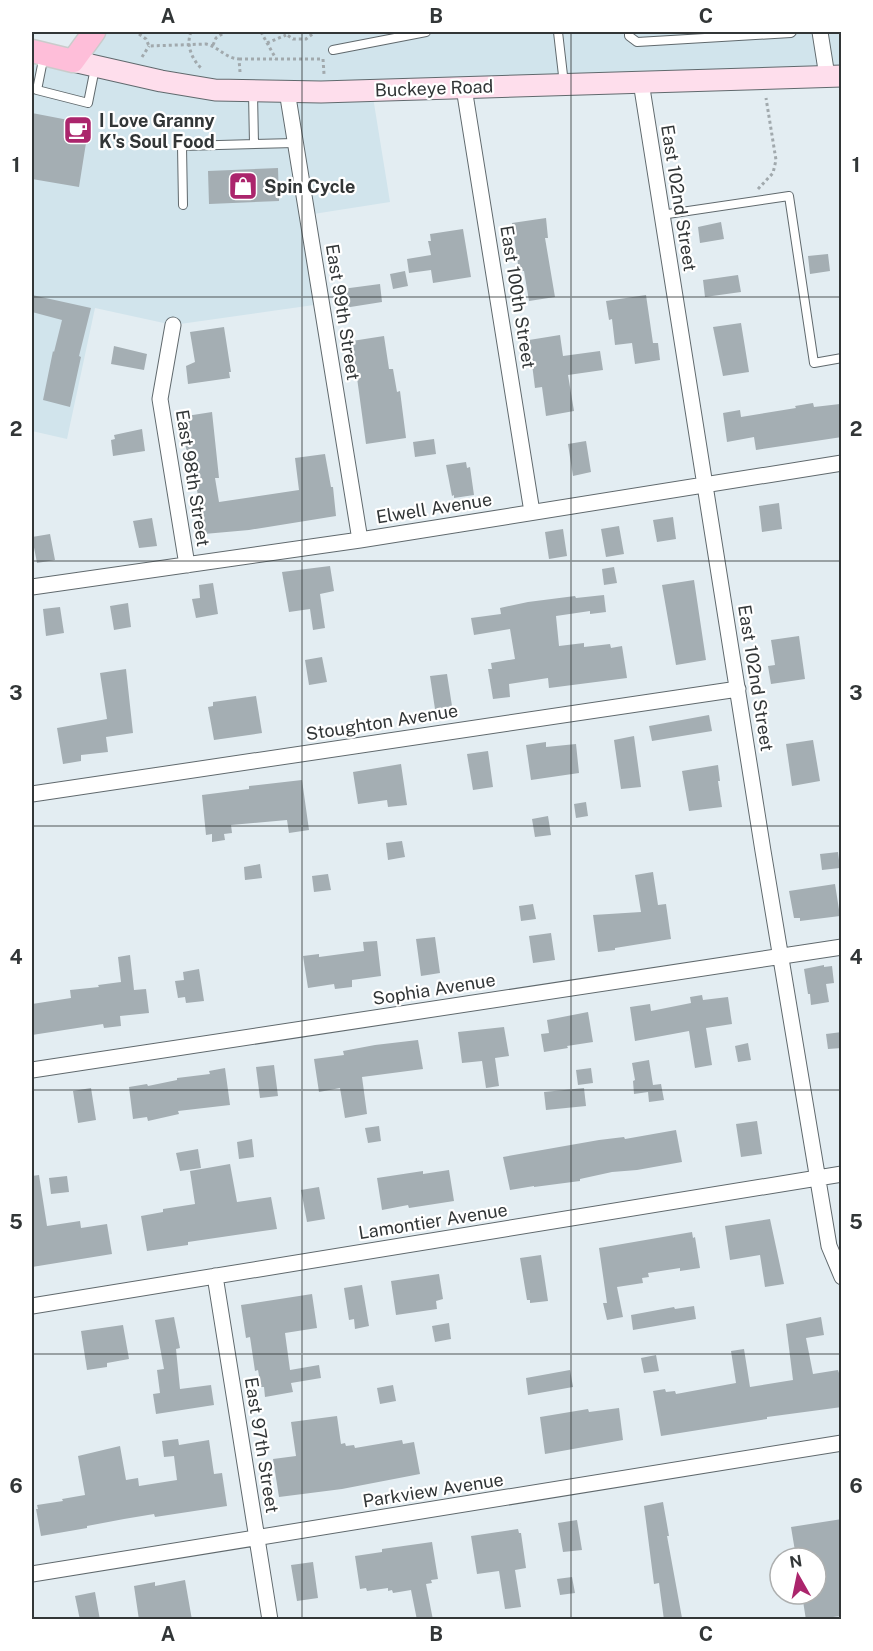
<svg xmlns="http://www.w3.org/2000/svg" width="873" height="1651" viewBox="0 0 873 1651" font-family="'Public Sans',sans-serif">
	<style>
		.built { fill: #d1e4ec }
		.building { fill: #a4aeb3 }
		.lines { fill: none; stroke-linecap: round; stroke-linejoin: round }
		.lane-casing { stroke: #60696d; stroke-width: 10 }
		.street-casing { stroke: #60696d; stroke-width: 17 }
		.secondary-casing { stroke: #60696d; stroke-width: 23 }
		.primary-casing { stroke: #cacbcb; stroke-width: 25 }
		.path { stroke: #a1a9ad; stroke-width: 3; stroke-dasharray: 3 3; stroke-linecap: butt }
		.lane { stroke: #fff; stroke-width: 8 }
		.street { stroke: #fff; stroke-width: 15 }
		.secondary { stroke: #fedeec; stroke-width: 21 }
		.primary { stroke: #febed9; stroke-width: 22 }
		.grid { fill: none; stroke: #323637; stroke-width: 1.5; stroke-opacity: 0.55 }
		.labels { text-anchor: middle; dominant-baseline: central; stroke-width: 4.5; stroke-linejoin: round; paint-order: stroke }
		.street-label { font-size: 18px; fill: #323637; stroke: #fff }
		.poi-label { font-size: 18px; font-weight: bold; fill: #323637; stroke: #fff; text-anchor: start }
		.neatline { fill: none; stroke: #323637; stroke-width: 2 }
		.grid-label { font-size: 20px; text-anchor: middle; font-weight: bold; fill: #323637 }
	</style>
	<rect width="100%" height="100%" fill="#e3edf2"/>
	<!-- built -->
	<path class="built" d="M94 32H841V76L372 91 390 202 307 215 321 304 173 325 95 308 67 439 32 431V51L73 61Z"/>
	<!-- building -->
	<path class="building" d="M32 113 89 124 79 187 32 179Z
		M278 168 279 201 209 204 208 171Z
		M546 218 548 238H545L555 297 529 301 524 271H519L512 223Z
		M721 222 724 239 700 243 698 227Z
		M463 229 471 277 433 283 431 270 409 273 407 259 431 255 428 241H431L430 234Z
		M828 254 830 271 810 274 808 256Z
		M405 271 408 286 393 289 390 274Z
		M738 275 741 292 705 297 703 280Z
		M380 284 382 302 344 308 342 289Z
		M32 295 91 308 79 356 81 357 70 407 43 400 53 351 54 352 62 320 32 312Z
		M646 295 653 343H658L660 360 635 364 632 343 615 345 612 319 609 320 606 301Z
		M741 323 749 372 723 376 713 327Z
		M224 327 231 372H229L230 378 188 384 186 366 195 362 190 332Z
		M560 335 563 356 600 351 603 370 568 375 574 411 546 416 542 387 535 388 529 340Z
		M384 336 389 369H393L397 392 400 391 406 438 366 444 352 341Z
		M114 346 147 354 144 370 111 364Z
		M813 403 814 407 840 404 842 437 756 450 754 437 727 442 723 413 740 410 741 417 796 408 795 406Z
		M212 412 219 478H215L219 502 299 490 295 458 325 454 331 487H333L336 516 249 530 204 534 197 490H195V486H191L188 465 186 466 184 453H187L180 417Z
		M142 429 145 451 113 456 111 440 115 439 114 435Z
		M434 439 436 454 415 457 413 442Z
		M586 441 591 472 573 476 568 444Z
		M466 462 467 468 470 467 474 495 454 498V495L452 496 446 465Z
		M779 503 782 529 762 532 759 506Z
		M673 517 676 539 657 542 653 520Z
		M152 518 157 546 139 548 133 521Z
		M619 526 624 554 606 557 601 529Z
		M563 529 567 556 549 559 545 532Z
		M50 534 55 560 37 563 32 537Z
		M330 566 334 591 320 594 325 628 313 630 310 609 289 612 282 572Z
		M614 567 617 583 604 585 602 569Z
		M694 580 706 660 676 665 662 585Z
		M213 583 218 614 196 618 192 599 200 598 199 585Z
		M604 595 606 612 590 614V611L556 616 559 646 584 643V647L610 644 611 648 622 646 627 678 549 688 548 678 509 684 510 697 493 699 488 669H492L491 663 515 659 510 629 474 635 471 618 501 614 500 608 528 602 575 596 576 598Z
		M128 603 131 627 114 630 110 606Z
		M60 607 64 633 46 636 43 609Z
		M799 636 805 679 771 684 768 666 775 665 771 640Z
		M322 657 327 682 309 685 305 660Z
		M126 669 133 733 106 737 108 752 81 755V761L63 764 57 728 107 719 100 673Z
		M447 674 452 706 435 709 430 676Z
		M256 696 262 733 214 740 208 707 213 706V702Z
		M709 715 712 731 652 741 649 726Z
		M634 736 641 787 621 789 614 740Z
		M813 740 820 781 792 786 786 744Z
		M546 742V747L576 744 579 773 531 780 526 745Z
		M488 751 493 787 473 790 467 754Z
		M401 764 407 805 388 807 387 800 358 804 353 772Z
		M718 765 720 781H718L722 807 689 811 682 771Z
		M302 780 309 830 289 833 287 820 231 825 232 833 224 834 225 840 212 842V834L206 835 202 795 249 789V786Z
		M586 802 588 816 576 818 574 804Z
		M548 816 551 835 535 837 532 819Z
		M402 841 405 857 388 860 386 843Z
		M838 852 840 868 822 870 820 854Z
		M260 864 262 878 245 880 244 867Z
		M653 872 658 905 666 904 671 939 615 948V950L598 952 593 915 641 912 635 875Z
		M328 874 331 890 314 892 312 876Z
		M835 884 840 916 800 921V918H794L789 891Z
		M533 904 536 919 521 921 519 906Z
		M551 933 555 960 533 963 529 936Z
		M435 937 440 973 421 976 416 939Z
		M377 941 381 976 352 980V987L335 989 334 984 308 988 303 956 319 954V957L364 951 363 942Z
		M130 955 134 990 146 989 149 1013 120 1016 121 1026 104 1028 103 1024 32 1035V1004L71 998 70 990 99 987 98 985 121 982 118 957Z
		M824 965V967L832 966 834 983 826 984 829 1002 811 1005 810 994H808L804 969Z
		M199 969 204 1001 186 1003 185 997 178 998 175 981 184 980 183 972Z
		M702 995 703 1000 728 997 732 1024 706 1028 712 1065 695 1068 689 1031 635 1041 630 1007 650 1004 651 1011 691 1003 690 997Z
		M588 1012 593 1042 567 1046 568 1048 544 1052 541 1034 549 1033 547 1020Z
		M504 1027 509 1056 495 1058 499 1086 486 1088 482 1061 462 1063 458 1032Z
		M842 1032V1048L828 1049 826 1034Z
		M418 1040 423 1069 362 1077 367 1114 345 1118 340 1088 319 1092 314 1059 344 1055 343 1051 375 1045Z
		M748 1043 751 1060 738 1062 735 1046Z
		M649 1060 653 1085 661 1084 664 1100 649 1102 648 1092 634 1094 633 1081 635 1080 632 1063Z
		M274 1065 278 1096 260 1098 256 1067Z
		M225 1068 230 1105 178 1111 179 1114 148 1121 147 1117 133 1119 129 1087 147 1084 148 1086 177 1080V1078L210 1074 209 1071Z
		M591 1068 593 1083 578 1085 576 1070Z
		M91 1088 96 1120 78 1123 73 1091Z
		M584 1088 586 1106 546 1110 544 1092Z
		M757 1121 762 1154 741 1157 736 1124Z
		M379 1126 381 1141 368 1143 365 1128Z
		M676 1130 682 1162 637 1170 612 1172 580 1179V1181L534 1187V1186L510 1190 503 1157 599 1140 624 1137 625 1139Z
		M252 1139 254 1157 239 1159 237 1142Z
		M198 1149 201 1168 180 1171 176 1153Z
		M230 1164 237 1202 271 1197 277 1229 188 1242V1245L147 1251 141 1216 163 1212V1209L195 1204 190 1171Z
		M449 1170 454 1201 409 1208 408 1205 382 1210 377 1178 423 1171V1174Z
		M39 1175 47 1226 80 1221 81 1228 107 1224 112 1254 32 1267V1176Z
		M67 1176 69 1192 51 1194 49 1178Z
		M319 1187 325 1219 307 1222 301 1190Z
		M770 1219 784 1284 765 1287 760 1255 730 1260 725 1226Z
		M692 1232 693 1238 695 1237 700 1268 680 1271V1268L648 1273 649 1277 642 1278 643 1283 617 1287 623 1317 607 1320 603 1303H607L599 1248Z
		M541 1255 548 1301 530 1303V1300H527L520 1258Z
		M439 1274 443 1299 436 1301 437 1309 396 1315 391 1281Z
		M362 1285 369 1326 355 1329 354 1319 349 1320 344 1288Z
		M312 1294 317 1328 285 1333 290 1370 319 1365 321 1378 291 1383 293 1392 265 1397 264 1387H261L258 1370 255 1371 250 1337 246 1338 241 1305Z
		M694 1306 696 1319 633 1330 631 1315 674 1307 675 1309Z
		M174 1317 180 1348 176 1349 180 1389 211 1385 214 1405 156 1414 153 1394 160 1393 157 1370 164 1369 155 1320Z
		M821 1317 824 1335 806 1338 813 1374 838 1370 839 1373H842V1407L767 1417V1419L661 1436 653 1391 665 1389 666 1392 675 1391 676 1394 736 1383 731 1351 744 1349 750 1387 793 1380 786 1324Z
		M449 1323 451 1339 435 1342 432 1326Z
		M123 1325 129 1359 107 1363V1367L87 1370 81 1331Z
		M656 1355 659 1371 644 1373 641 1358Z
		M570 1370 573 1387 528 1395 526 1378Z
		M393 1385 396 1401 380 1404 377 1388Z
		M619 1408 623 1440 545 1454 540 1417 588 1409 589 1412Z
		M337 1416 341 1444 345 1443 346 1446 354 1445 355 1448 402 1440 403 1444 414 1442 420 1474 342 1489 279 1497 273 1459 296 1456 291 1422Z
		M178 1439 179 1445 209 1440 214 1474 222 1473 227 1506 155 1517 154 1514 124 1519 87 1526V1528L41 1536 36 1509H38L37 1505 63 1501 62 1499 85 1495 78 1456 120 1446 126 1480 138 1478 139 1486 177 1480 174 1456 164 1457 162 1441Z
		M663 1502 669 1536H667L682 1618 674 1620H664L659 1583 654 1584 644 1506Z
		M842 1519V1616L806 1620 803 1601 813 1600 812 1594H816V1558H806L805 1550 795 1551 791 1527Z
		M577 1520 582 1550 563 1552 558 1523Z
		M518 1529 519 1533H521L526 1568 515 1570 521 1607 505 1609 499 1571 477 1574 471 1536Z
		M432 1542 438 1579 431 1580 432 1583 426 1584 433 1620H417L411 1590 393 1593 392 1590 388 1591V1588L367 1591 366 1588 360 1589 355 1556 382 1552V1549Z
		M313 1562 318 1598 297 1601 291 1565Z
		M572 1577 575 1593 560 1595 557 1579Z
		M185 1580 192 1620H139L134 1586 155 1582V1586Z
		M95 1592 100 1620H80L75 1596Z"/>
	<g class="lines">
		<!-- lane casing -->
		<g class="lane-casing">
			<path id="lane" d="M558 32 564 84
				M629 32V36L637 42 791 33 792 32
				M333 50 426 32
				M44 55 37 90 88 103 95 68
				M253 93 254 144
				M183 205 182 146 295 143
				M661 215 789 196 814 363 842 358"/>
		</g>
		<!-- street casing -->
		<g class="street-casing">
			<path id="street" d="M820 32 827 76
				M641 82 763 851 829 1246 842 1277
				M464 88 532 512
				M287 91 360 540
				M173 325 160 399 187 565
				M32 587 360 540 842 463
				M32 794 738 689
				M32 1070 842 947
				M215 1276 270 1620
				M32 1306 842 1174
				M32 1574 842 1443"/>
		</g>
		<!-- secondary casing -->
		<g class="secondary-casing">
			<path id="secondary" d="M73 61 161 81 215 90 321 92 842 76"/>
		</g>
		<!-- primary casing -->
		<g class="primary-casing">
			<path id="primary" d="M32 51 73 61 94 32"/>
		</g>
		<!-- path -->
		<path class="path" d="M191 32C186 44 191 58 201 68
			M261 32 276 59
			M283 32 293 39H306L315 32
			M139 34 146 39 149 46 206 44C219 47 225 58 239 59L240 72
			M267 43 286 35
			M213 45 216 38 225 32
			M142 57 149 46
			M239 59H323L324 74
			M758 189 773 173 776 160 766 98"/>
		<!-- lane -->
		<use href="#lane" class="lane"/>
		<!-- street -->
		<use href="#street" class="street"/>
		<!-- secondary -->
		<use href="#secondary" class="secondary"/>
		<!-- primary -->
		<use href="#primary" class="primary"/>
	</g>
	<!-- grid -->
	<path class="grid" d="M302 32V1620M571 32V1620M32 297H842M32 561H842M32 826H842M32 1090H842M32 1354H842"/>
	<!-- icons -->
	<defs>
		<g id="cafe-square" transform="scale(1.5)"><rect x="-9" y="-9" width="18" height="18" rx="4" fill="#ab256c" stroke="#fff"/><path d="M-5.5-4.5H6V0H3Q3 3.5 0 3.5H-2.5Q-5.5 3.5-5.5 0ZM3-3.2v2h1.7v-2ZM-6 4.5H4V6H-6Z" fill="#fff"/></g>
		<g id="shop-square" transform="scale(1.5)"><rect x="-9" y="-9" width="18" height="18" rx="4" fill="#ab256c" stroke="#fff"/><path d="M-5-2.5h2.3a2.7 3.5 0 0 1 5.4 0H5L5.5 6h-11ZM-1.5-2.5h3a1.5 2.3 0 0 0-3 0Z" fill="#fff"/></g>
	</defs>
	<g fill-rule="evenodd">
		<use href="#cafe-square" x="78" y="130"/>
		<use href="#shop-square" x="243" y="186"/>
	</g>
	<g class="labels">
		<!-- street labels -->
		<g class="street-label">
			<text transform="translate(434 88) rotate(-2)">Buckeye Road</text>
			<text transform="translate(679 198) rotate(81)">East 102nd Street</text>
			<text transform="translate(518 297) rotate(81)">East 100th Street</text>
			<text transform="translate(343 312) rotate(81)">East 99th Street</text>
			<text transform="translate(193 478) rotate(81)">East 98th Street</text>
			<text transform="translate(434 508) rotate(-9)">Elwell Avenue</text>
			<text transform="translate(756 678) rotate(81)">East 102nd Street</text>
			<text transform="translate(382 722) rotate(-9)">Stoughton Avenue</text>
			<text transform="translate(434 989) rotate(-9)">Sophia Avenue</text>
			<text transform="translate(433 1221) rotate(-9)">Lamontier Avenue</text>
			<text transform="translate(262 1445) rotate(81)">East 97th Street</text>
			<text transform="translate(433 1490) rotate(-9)">Parkview Avenue</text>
		</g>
		<!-- poi labels -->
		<g class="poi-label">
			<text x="99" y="120">I Love Granny<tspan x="99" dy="21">K's Soul Food</tspan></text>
			<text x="264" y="186">Spin Cycle</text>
		</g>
	</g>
	<!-- border -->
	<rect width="873" height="1651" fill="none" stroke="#ffffff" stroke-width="66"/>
	<!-- north arrow -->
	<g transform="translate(798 1576) rotate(351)"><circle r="28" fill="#ffffff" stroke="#adafaf" stroke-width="1.5"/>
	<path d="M0-4.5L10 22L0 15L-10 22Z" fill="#ab256c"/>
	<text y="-9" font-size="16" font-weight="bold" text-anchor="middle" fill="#323637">N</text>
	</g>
	<rect x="33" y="33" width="807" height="1585" class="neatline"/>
	<g class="grid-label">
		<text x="168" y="23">A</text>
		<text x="436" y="23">B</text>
		<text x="706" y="23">C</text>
		<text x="16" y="172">1</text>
		<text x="856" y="172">1</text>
		<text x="16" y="436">2</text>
		<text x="856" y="436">2</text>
		<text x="16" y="700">3</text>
		<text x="856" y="700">3</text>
		<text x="16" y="964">4</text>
		<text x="856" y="964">4</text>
		<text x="16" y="1229">5</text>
		<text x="856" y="1229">5</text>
		<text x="16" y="1493">6</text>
		<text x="856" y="1493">6</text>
		<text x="168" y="1641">A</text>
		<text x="436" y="1641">B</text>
		<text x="706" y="1641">C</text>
	</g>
</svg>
